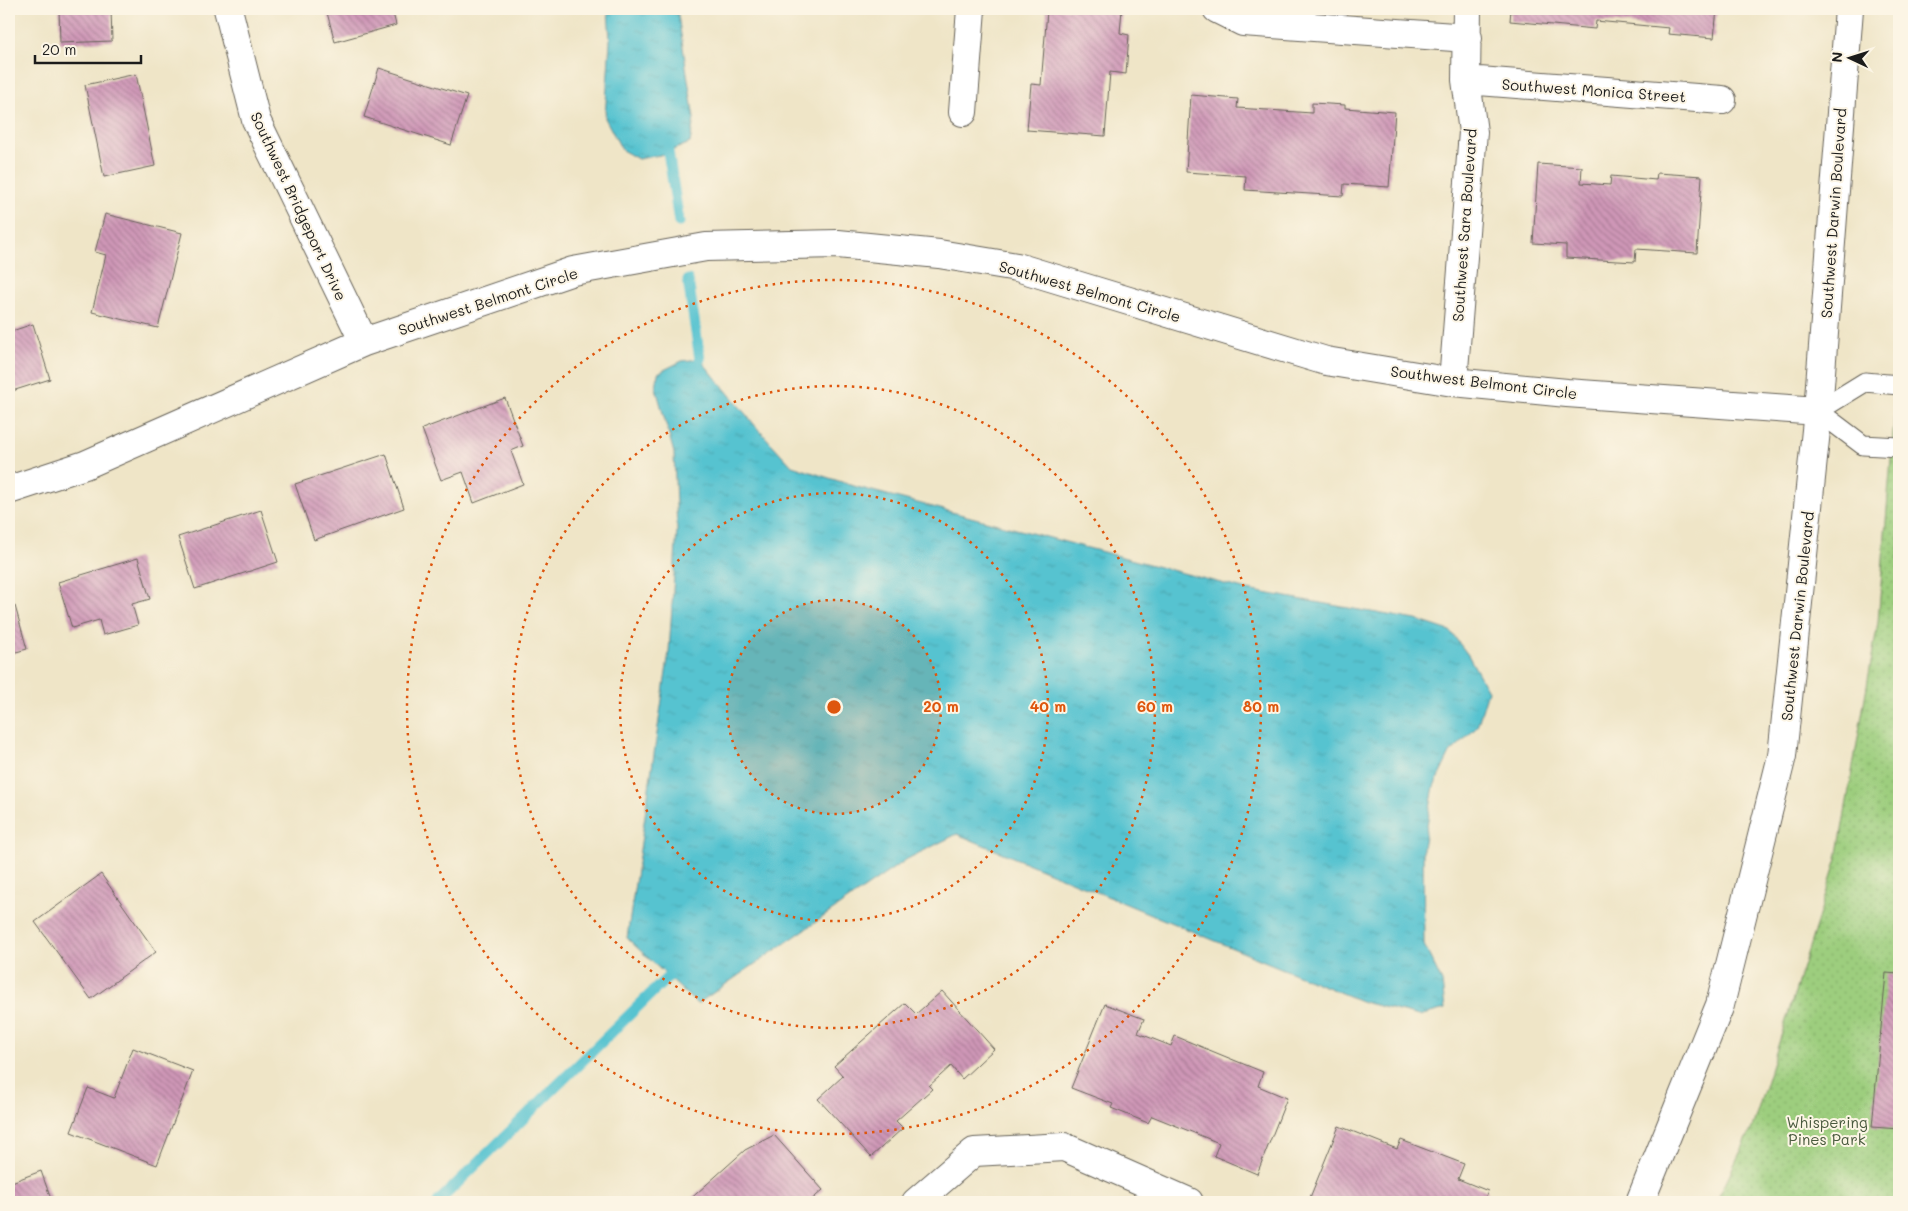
<svg xmlns="http://www.w3.org/2000/svg" width="1908" height="1211" viewBox="0 0 1908 1211" font-family="Mali,sans-serif">
	<style>
		.green { fill: url(#green-dots); stroke: #5c754d }
		.water { fill: url(#water-ripples); stroke: #3a7076 }
		.lines { fill: none; stroke-linecap: round; stroke-linejoin: round }
		.stream { stroke: #57c3d0; stroke-width: 11 }
		.building { fill: url(#building-back-hatch) }
		.service-casing { stroke: #666258; stroke-width: 21 }
		.minor-casing { stroke: #666258; stroke-width: 30 }
		.tertiary-casing { stroke: #666258; stroke-width: 30 }
		.service { stroke: #fff; stroke-width: 19 }
		.minor { stroke: #fff; stroke-width: 28 }
		.tertiary { stroke: #fff; stroke-width: 28 }
		.ring { fill: none; stroke: #de560d; stroke-width: 2.5; stroke-dasharray: 2.5 5 }
		.labels { text-anchor: middle; dominant-baseline: central; stroke-width: 4; stroke-linejoin: round; paint-order: stroke }
		.street-label { font-size: 15px; fill: #1c1c1c; stroke: #fcf5e5 }
		.park-label { font-size: 15px; fill: #495a3e; stroke: #fcf5e5 }
		.centre { fill: #de560d; stroke: #fcf5e5; stroke-width: 2.5 }
		.ring-label { font-size: 15px; text-anchor: middle; font-weight: bold; fill: #de560d; stroke: #fcf5e5; stroke-width: 4; stroke-linejoin: round; paint-order: stroke }
	</style>
	<defs>
		<pattern id="green-dots" width="8" height="8" patternUnits="userSpaceOnUse" patternTransform="scale(1.25)"><rect width="8" height="8" fill="#9dce7e"/><path d="M2 2h.1M6 6h.1" fill="none" stroke="#87b06c" stroke-width="1.8" stroke-linecap="round"/></pattern>
		<pattern id="water-ripples" width="26" height="14" patternUnits="userSpaceOnUse" patternTransform="scale(1.25)"><rect width="26" height="14" fill="#57c3d0"/><path d="M2 4q2-2 4 0t4 0M15 11q2-2 4 0t4 0" fill="none" stroke="#4ba7b2"/></pattern>
		<pattern id="building-back-hatch" width="6" height="6" patternUnits="userSpaceOnUse" patternTransform="scale(1.25)"><rect width="6" height="6" fill="#cf97b7"/><path d="M-1 5l2 2M0 0l6 6M5-1l2 2" fill="none" stroke="#a77a94"/></pattern>
	</defs>
	<rect width="100%" height="100%" fill="#fcf5e5"/>
	<filter id="ink" filterUnits="userSpaceOnUse"><feTurbulence type="fractalNoise" baseFrequency=".02" numOctaves="2"/><feDisplacementMap in="SourceGraphic" scale="10" xChannelSelector="R" yChannelSelector="G"/><feConvolveMatrix kernelMatrix="1 2 1 2 8 2 1 2 1" color-interpolation-filters="sRGB"/></filter>
	<filter id="wash" filterUnits="userSpaceOnUse"><feTurbulence type="fractalNoise" baseFrequency=".0096" numOctaves="4" result="noise"/><feDisplacementMap in="SourceGraphic" scale="20" xChannelSelector="R" yChannelSelector="G"/><feGaussianBlur stdDeviation="1.12" result="paint"/><feColorMatrix in="noise" values="0 0 0 0 0 0 0 0 0 0 0 0 0 0 0 0 0 1.4 0 .05"/><feComposite in="paint" operator="in"/></filter>
	<g filter="url(#wash)">
		<rect width="100%" height="100%" fill="#efe5c7"/>
		<!-- green -->
		<path class="green" d="M1899 357V1202H1716L1752 1128 1837 859 1878 622Z"/>
		<!-- water -->
		<path class="water" d="M608 9H677L694 118 690 143 660 155 638 159 622 150 605 118 610 41Z
			M700 359 758 429 792 466 857 487 1247 590 1416 620 1450 631 1468 655 1488 691 1477 727 1450 753 1434 786 1423 847 1424 945 1442 982 1445 1009 1419 1016 1363 1002 957 834 907 859 697 1004 627 938 669 652 677 530 674 453 656 388 658 373 682 361Z"/>
		<g class="lines">
			<!-- stream -->
			<path class="stream" d="M668 151 679 222
				M688 280 700 359
				M438 1202 668 977"/>
		</g>
		<g id="blocks">
			<!-- building -->
			<path class="building" d="M59 9H111L112 41 60 43Z
				M326 9H392L396 25 335 42Z
				M1036 9H1122L1120 33 1129 35 1126 74 1110 72 1105 136 1027 130 1031 84 1041 85 1047 11H1036Z
				M1511 9H1717L1714 38 1668 34 1669 28 1596 21 1595 29 1510 21Z
				M379 68 467 96 451 145 364 117Z
				M136 74 155 166 104 177 85 85Z
				M1191 95 1238 99 1237 108 1312 113V103L1345 105V108L1395 112 1389 187 1344 184 1343 196 1245 190 1246 176 1186 172Z
				M1538 164 1582 167 1581 183 1610 185 1611 176 1656 180 1657 173 1702 176 1697 253 1636 249 1635 262 1566 258V245L1533 243Z
				M105 214 182 233 158 328 92 312 106 255 95 252Z
				M33 324 50 379 9 392V332Z
				M505 398 523 446 511 451 523 484 474 503 463 472 441 480 422 429Z
				M386 454 404 508 314 540 295 484Z
				M261 510 278 562 195 589 178 537Z
				M138 558 150 599 132 604 138 625 103 635 99 620 72 628 58 582Z
				M15 606 27 649 9 654V608Z
				M101 874 156 952 91 999 35 922Z
				M1886 973 1899 974V1129L1872 1127Z
				M942 991 994 1049 962 1079 951 1066 929 1086 932 1089 896 1121 903 1128 871 1157 818 1099 843 1076 834 1066 905 1003 916 1014Z
				M1105 1004 1144 1019 1138 1033 1171 1046 1175 1036 1263 1072 1258 1086 1287 1098 1257 1174 1214 1156 1219 1143 1152 1116 1148 1123 1111 1108 1113 1104 1071 1088Z
				M133 1048 193 1071 157 1165 71 1132 88 1088 114 1098Z
				M1339 1126 1397 1149 1401 1140 1464 1164 1458 1179 1488 1191 1483 1202H1314L1309 1200Z
				M774 1135 823 1190 809 1202H687L745 1150Z
				M41 1171 52 1202H9V1183Z"/>
		</g>
	</g>
	<g filter="url(#ink)">
		<use href="#blocks" fill-opacity="0" stroke="#666258" stroke-width="1"/>
		<g class="lines">
			<!-- service casing -->
			<g class="service-casing">
				<path id="service" d="M1899 385 1865 382 1818 411 1863 445 1899 447"/>
			</g>
			<!-- minor casing -->
			<g class="minor-casing">
				<path id="minor" d="M228 9 256 120 364 342
					M1217 9 1243 22 1468 38
					M1466 80 1722 100
					M963 112 971 9
					M1453 382 1473 132 1466 80 1467 9
					M9 490 85 465 364 342 573 271 706 247 838 244 939 254 1017 267 1326 361 1453 382 1567 393 1818 411
					M916 1202 974 1152 1064 1147 1189 1202"/>
			</g>
			<!-- tertiary casing -->
			<g class="tertiary-casing">
				<path id="tertiary" d="M1640 1202 1720 1005 1782 756 1818 411 1849 9"/>
			</g>
			<!-- service -->
			<use href="#service" class="service"/>
			<!-- minor -->
			<use href="#minor" class="minor"/>
			<!-- tertiary -->
			<use href="#tertiary" class="tertiary"/>
		</g>
	</g>
	<!-- distance rings -->
	<circle cx="834" cy="707" r="107" fill="#de560d" fill-opacity=".12"/>
	<g class="ring">
		<circle cx="834" cy="707" r="107"/>
		<circle cx="834" cy="707" r="214"/>
		<circle cx="834" cy="707" r="321"/>
		<circle cx="834" cy="707" r="427"/>
	</g>
	<g class="labels">
		<!-- street labels -->
		<g class="street-label">
			<text transform="translate(1594 90) rotate(4)">Southwest Monica Street</text>
			<text transform="translate(299 206) rotate(65)">Southwest Bridgeport Drive</text>
			<text transform="translate(1833 213) rotate(-86)">Southwest Darwin Boulevard</text>
			<text transform="translate(1464 225) rotate(-86)">Southwest Sara Boulevard</text>
			<text transform="translate(1090 291) rotate(16)">Southwest Belmont Circle</text>
			<text transform="translate(488 301) rotate(-18)">Southwest Belmont Circle</text>
			<text transform="translate(1484 382) rotate(7)">Southwest Belmont Circle</text>
			<text transform="translate(1797 616) rotate(-84)">Southwest Darwin Boulevard</text>
		</g>
		<!-- park labels -->
		<g class="park-label">
			<text x="1827" y="1122">Whispering<tspan x="1827" dy="17">Pines Park</tspan></text>
		</g>
	</g>
	<circle cx="834" cy="707" r="8" class="centre"/>
	<g class="ring-label">
		<text x="941" y="712">20 m</text>
		<text x="1048" y="712">40 m</text>
		<text x="1155" y="712">60 m</text>
		<text x="1261" y="712">80 m</text>
	</g>
	<!-- margin -->
	<rect width="1908" height="1211" fill="none" stroke="#fcf5e5" stroke-width="30"/>
	<!-- north arrow -->
	<g transform="translate(1850 58) rotate(274)" stroke="#fcf5e5" stroke-width="4" paint-order="stroke">
	<path d="M0-4L9 19L0 12L-9 19Z" fill="#1c1c1c"/>
	<text y="-8" font-size="14" font-weight="bold" text-anchor="middle" fill="#1c1c1c">N</text>
	</g>
	<!-- scale -->
	<path d="M35 55v8h106v-8" fill="none" stroke="#1c1c1c" stroke-width="2.5"/>
	<text x="42" y="55" font-size="15" fill="#1c1c1c" stroke="#fcf5e5" stroke-width="4" paint-order="stroke">20 m</text>
</svg>
